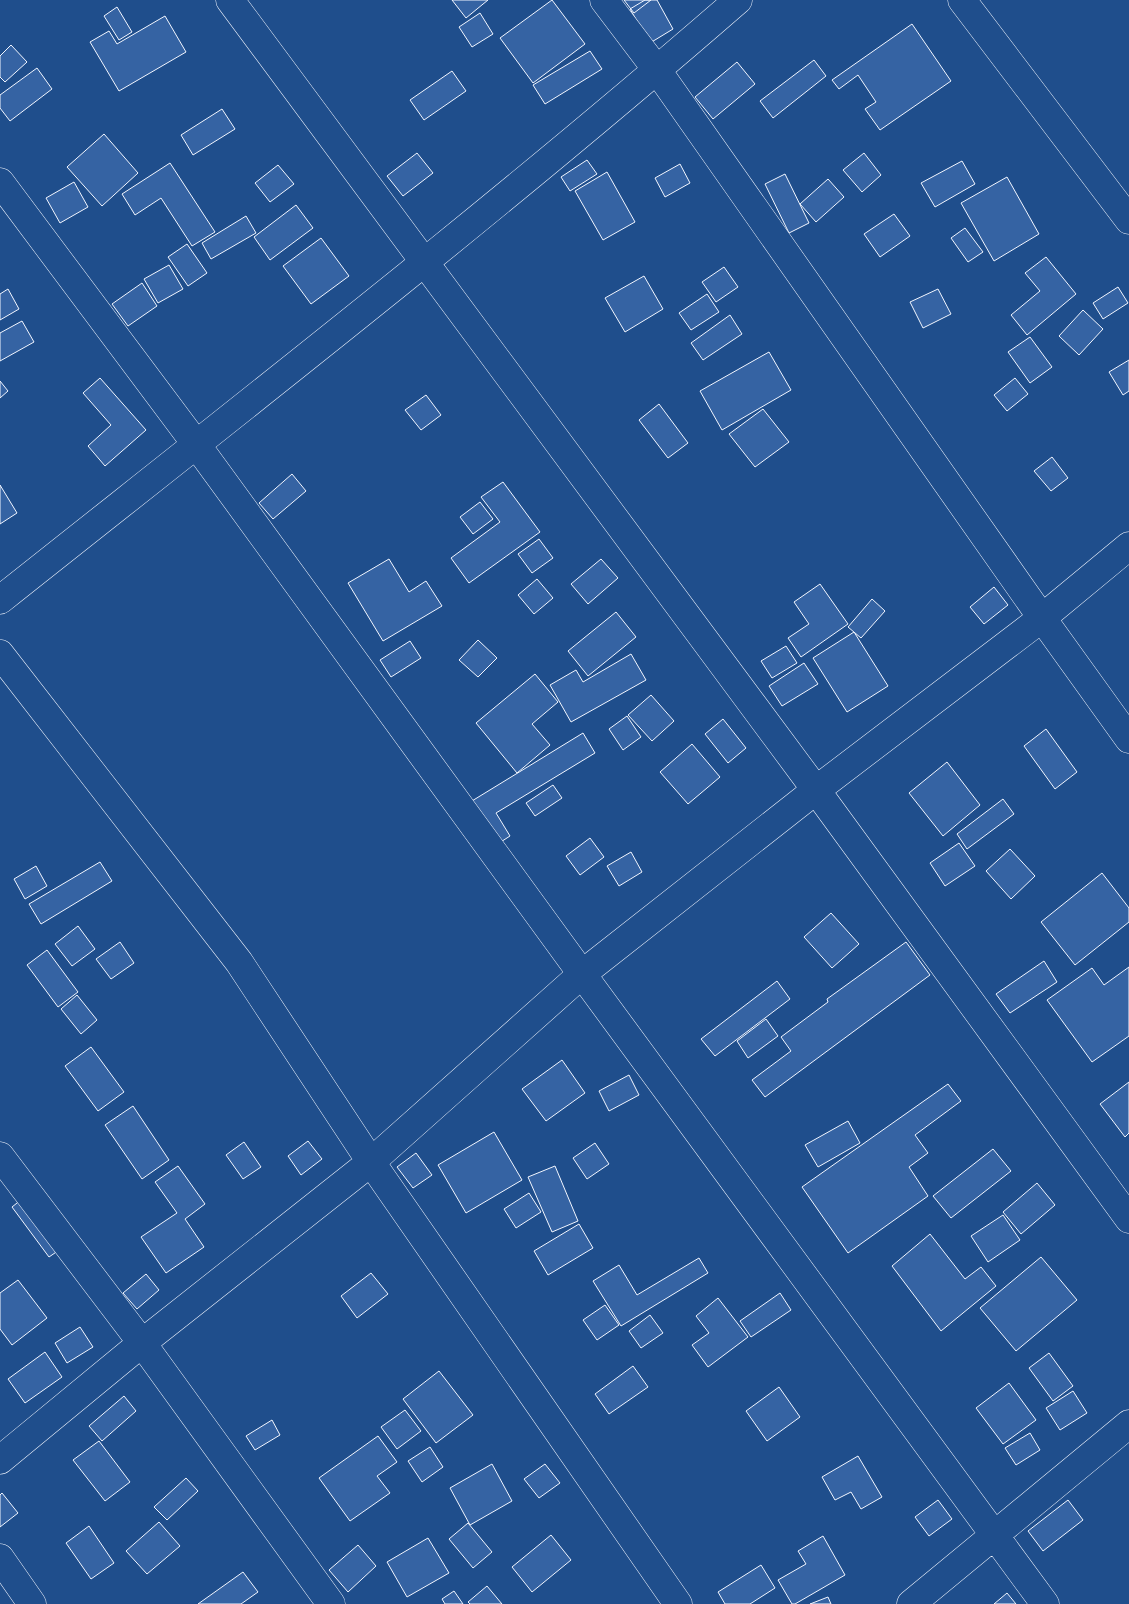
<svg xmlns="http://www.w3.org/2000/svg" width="1129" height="1604" viewBox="0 0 1129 1604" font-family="Bitter,serif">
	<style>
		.building { fill: #3563a3; stroke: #f2f6ff }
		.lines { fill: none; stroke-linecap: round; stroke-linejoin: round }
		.street-casing { stroke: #f2f6ff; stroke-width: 29 }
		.street { stroke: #1f4e8c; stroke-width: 28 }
	</style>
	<rect width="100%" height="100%" fill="#1f4e8c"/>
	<!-- building -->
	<path class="building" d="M452 0H488L466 18Z
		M552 0 585 44 533 83 500 38Z
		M624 0H651L634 13Z
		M645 0H657L673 29 650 43 630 9Z
		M117 7 132 32 119 40 104 16Z
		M480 13 493 34 472 47 459 27Z
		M165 16 186 52 119 91 90 42 109 31 117 44Z
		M912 24 951 81 880 130 865 109 876 102 858 75 839 89 832 80Z
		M11 45 27 62 5 82 0 77V56Z
		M590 51 602 69 545 104 533 85Z
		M814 60 826 76 773 118 760 101Z
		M737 62 755 84 713 119 695 97Z
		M37 68 52 89 10 121 0 108V95Z
		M452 71 466 91 424 120 410 100Z
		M222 109 235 129 193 155 181 135Z
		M104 134 138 173 102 206 67 167Z
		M417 153 433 173 403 196 387 176Z
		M864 153 881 175 862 192 843 170Z
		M587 160 597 174 570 191 561 177Z
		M962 161 975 184 935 207 921 183Z
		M170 163 215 232 192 246 161 198 135 215 122 194Z
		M680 164 690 183 665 197 655 178Z
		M278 165 294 184 270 202 255 183Z
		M607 172 635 222 603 240 575 191Z
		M785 174 809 223 789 233 765 184Z
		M1007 177 1039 234 994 261 961 203Z
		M828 179 844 197 816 222 800 204Z
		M74 182 88 207 60 223 46 198Z
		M296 205 313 228 270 260 254 237Z
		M894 214 910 236 880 257 864 234Z
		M246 216 256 233 211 259 202 243Z
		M965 228 983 252 968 262 951 238Z
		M321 238 349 276 311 304 283 266Z
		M187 244 207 273 188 286 168 257Z
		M1046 257 1076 294 1027 335 1011 315 1040 291 1025 273Z
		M169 265 183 289 158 303 144 279Z
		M724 267 738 287 716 302 702 282Z
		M644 276 663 309 625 332 605 298Z
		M142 283 157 306 128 326 112 304Z
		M1118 287 1128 303 1103 319 1093 303Z
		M8 289 19 309 0 320V294Z
		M938 289 951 314 923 328 910 302Z
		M707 294 719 312 691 330 679 313Z
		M1083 310 1103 329 1079 355 1059 336Z
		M730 315 742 334 703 360 691 343Z
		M22 321 34 342 0 361V333Z
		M1030 337 1052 367 1030 383 1008 352Z
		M769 352 791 390 722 430 700 391Z
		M1129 360V391L1123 395 1109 372Z
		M100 378 146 430 105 466 88 446 111 425 83 393Z
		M1015 378 1028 394 1007 411 994 395Z
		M0 381 8 391 0 398Z
		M426 395 441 415 421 430 405 410Z
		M659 404 688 443 668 458 639 420Z
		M763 409 789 442 755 467 729 434Z
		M1052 457 1068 478 1051 491 1034 471Z
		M292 474 306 491 273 519 259 503Z
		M503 482 540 532 469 583 451 558 500 522 481 497Z
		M0 485 17 513 0 524Z
		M480 502 493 519 473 534 460 517Z
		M539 539 553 558 532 573 518 554Z
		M389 559 409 592 426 581 442 606 383 641 348 583Z
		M601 559 618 578 588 604 571 584Z
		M537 579 553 598 534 614 518 595Z
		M820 584 848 624 801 657 788 638 809 624 794 602Z
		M994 587 1008 605 984 624 970 607Z
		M872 599 885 611 861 638 848 627Z
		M616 612 636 637 588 676 568 651Z
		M854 632 888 686 847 712 813 658Z
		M478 640 497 658 478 677 459 660Z
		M410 641 421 658 391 677 380 660Z
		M786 646 797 663 772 678 761 661Z
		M631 654 646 680 571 722 550 685 576 670 583 682Z
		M804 663 818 684 782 706 769 686Z
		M535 674 558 702 532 724 550 745 517 773 476 723Z
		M651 695 674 721 652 741 628 715Z
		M627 716 641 737 623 750 609 729Z
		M723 719 746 748 728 763 705 734Z
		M1046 729 1077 772 1055 789 1024 746Z
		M583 733 595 753 496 813 510 836 493 847 467 804Z
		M692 744 720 777 688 804 660 772Z
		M947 762 980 805 943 836 909 793Z
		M553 785 562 798 535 816 526 803Z
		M1003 799 1014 814 967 849 957 834Z
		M590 838 604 857 580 875 566 856Z
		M959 843 975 866 945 886 930 863Z
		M1010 849 1035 876 1011 899 986 871Z
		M631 852 642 872 619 886 607 866Z
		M100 862 112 881 41 924 29 904Z
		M36 866 47 886 25 899 14 879Z
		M1102 873 1129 908V922L1075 965 1041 922Z
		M831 913 859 944 832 968 804 937Z
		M78 926 95 949 72 966 55 944Z
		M120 942 134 963 111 979 96 959Z
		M906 942 930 975 765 1097 752 1080 791 1051 781 1037 828 1002 827 999Z
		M47 950 78 992 58 1007 27 965Z
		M1044 961 1057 982 1010 1013 996 994Z
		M1129 967V1036L1092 1062 1047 1000 1092 968 1104 985Z
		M777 981 790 999 715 1056 701 1039Z
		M77 995 97 1020 81 1034 61 1009Z
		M766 1019 778 1036 748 1058 737 1041Z
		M91 1047 124 1092 98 1111 65 1066Z
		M562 1060 585 1093 546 1121 522 1089Z
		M629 1075 639 1095 609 1111 599 1091Z
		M1129 1082V1133L1125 1137 1100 1104Z
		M948 1084 961 1101 915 1135 928 1153 909 1167 928 1196 848 1253 802 1187Z
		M133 1106 169 1160 142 1179 105 1125Z
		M848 1121 860 1143 818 1167 805 1145Z
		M494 1132 522 1180 466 1213 438 1165Z
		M308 1141 322 1159 301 1175 288 1156Z
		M244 1142 261 1167 243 1179 226 1155Z
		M595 1143 609 1164 587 1179 573 1158Z
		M993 1149 1011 1171 951 1218 933 1196Z
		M416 1153 432 1175 413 1188 397 1167Z
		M178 1166 205 1204 185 1219 204 1247 166 1273 141 1237 177 1213 155 1182Z
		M555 1166 578 1221 552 1232 528 1177Z
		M1037 1183 1055 1205 1021 1234 1003 1212Z
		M529 1193 541 1212 516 1228 504 1209Z
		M27 1195 65 1246 49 1257 12 1207Z
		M1003 1215 1020 1240 988 1262 971 1236Z
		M579 1224 593 1248 548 1275 534 1251Z
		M930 1234 965 1279 981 1267 996 1286 941 1331 892 1266Z
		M1041 1257 1077 1300 1016 1351 980 1308Z
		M699 1258 708 1273 621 1326 593 1281 619 1265 637 1295Z
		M371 1273 388 1294 357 1318 341 1296Z
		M146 1274 159 1290 137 1309 123 1293Z
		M18 1280 47 1318 12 1345 0 1329V1293Z
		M780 1293 791 1310 751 1337 740 1321Z
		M718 1298 748 1337 708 1367 692 1345 709 1333 696 1316Z
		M605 1305 619 1325 597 1340 583 1320Z
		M650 1315 663 1333 641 1348 629 1331Z
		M80 1327 93 1347 67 1363 55 1343Z
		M45 1352 62 1377 25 1403 8 1379Z
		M1049 1353 1073 1386 1053 1401 1029 1368Z
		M633 1366 648 1387 609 1414 595 1394Z
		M439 1371 473 1415 436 1443 403 1399Z
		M1009 1383 1036 1420 1003 1444 976 1408Z
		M779 1387 800 1417 767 1441 746 1411Z
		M1073 1391 1087 1413 1060 1430 1046 1408Z
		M124 1396 136 1411 102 1441 89 1426Z
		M405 1410 421 1431 397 1449 381 1427Z
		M272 1420 280 1435 255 1450 246 1436Z
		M1030 1433 1040 1450 1016 1465 1005 1448Z
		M378 1436 397 1462 377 1476 390 1493 350 1521 319 1478Z
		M99 1441 130 1482 105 1501 73 1460Z
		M430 1447 443 1467 422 1482 408 1461Z
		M858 1456 882 1497 861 1509 851 1492 835 1500 822 1477Z
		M492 1464 512 1501 470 1525 450 1488Z
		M545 1464 560 1483 539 1498 524 1479Z
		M186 1478 198 1491 167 1520 154 1507Z
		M2 1493 18 1513 0 1527V1495Z
		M938 1500 952 1519 929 1536 915 1517Z
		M1068 1500 1083 1520 1043 1551 1028 1531Z
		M159 1522 180 1546 147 1574 126 1551Z
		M468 1523 492 1552 473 1568 449 1539Z
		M89 1526 114 1563 91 1579 66 1543Z
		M551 1535 571 1560 532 1592 512 1567Z
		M823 1536 845 1575 795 1604H792L778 1580 806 1564 798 1551Z
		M428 1538 449 1573 407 1597 387 1562Z
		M358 1545 376 1566 348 1592 329 1570Z
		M761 1565 775 1588 750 1604H725L718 1592Z
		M243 1572 258 1592 241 1604H198Z
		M487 1586 502 1604H470L468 1602Z
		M454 1591 463 1604H445L442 1599Z
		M1007 1593 1016 1604H994Z
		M828 1597 831 1604H810Z"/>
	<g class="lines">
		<!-- street casing -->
		<g class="street-casing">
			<path id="street" d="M230 0 816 790 1129 1219
				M604 0 657 70 1042 618 1129 739
				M962 0 1129 220
				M0 182 196 444 582 974 1045 1604
				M0 600C248 403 499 208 738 0
				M0 654 239 962 371 1162 678 1604
				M0 1156 142 1343 331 1604
				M0 1460 142 1343 371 1162 582 974 816 790 1042 618 1129 546
				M0 1558 32 1604
				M911 1604 1129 1424"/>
		</g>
		<!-- street -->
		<use href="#street" class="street"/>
	</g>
</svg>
